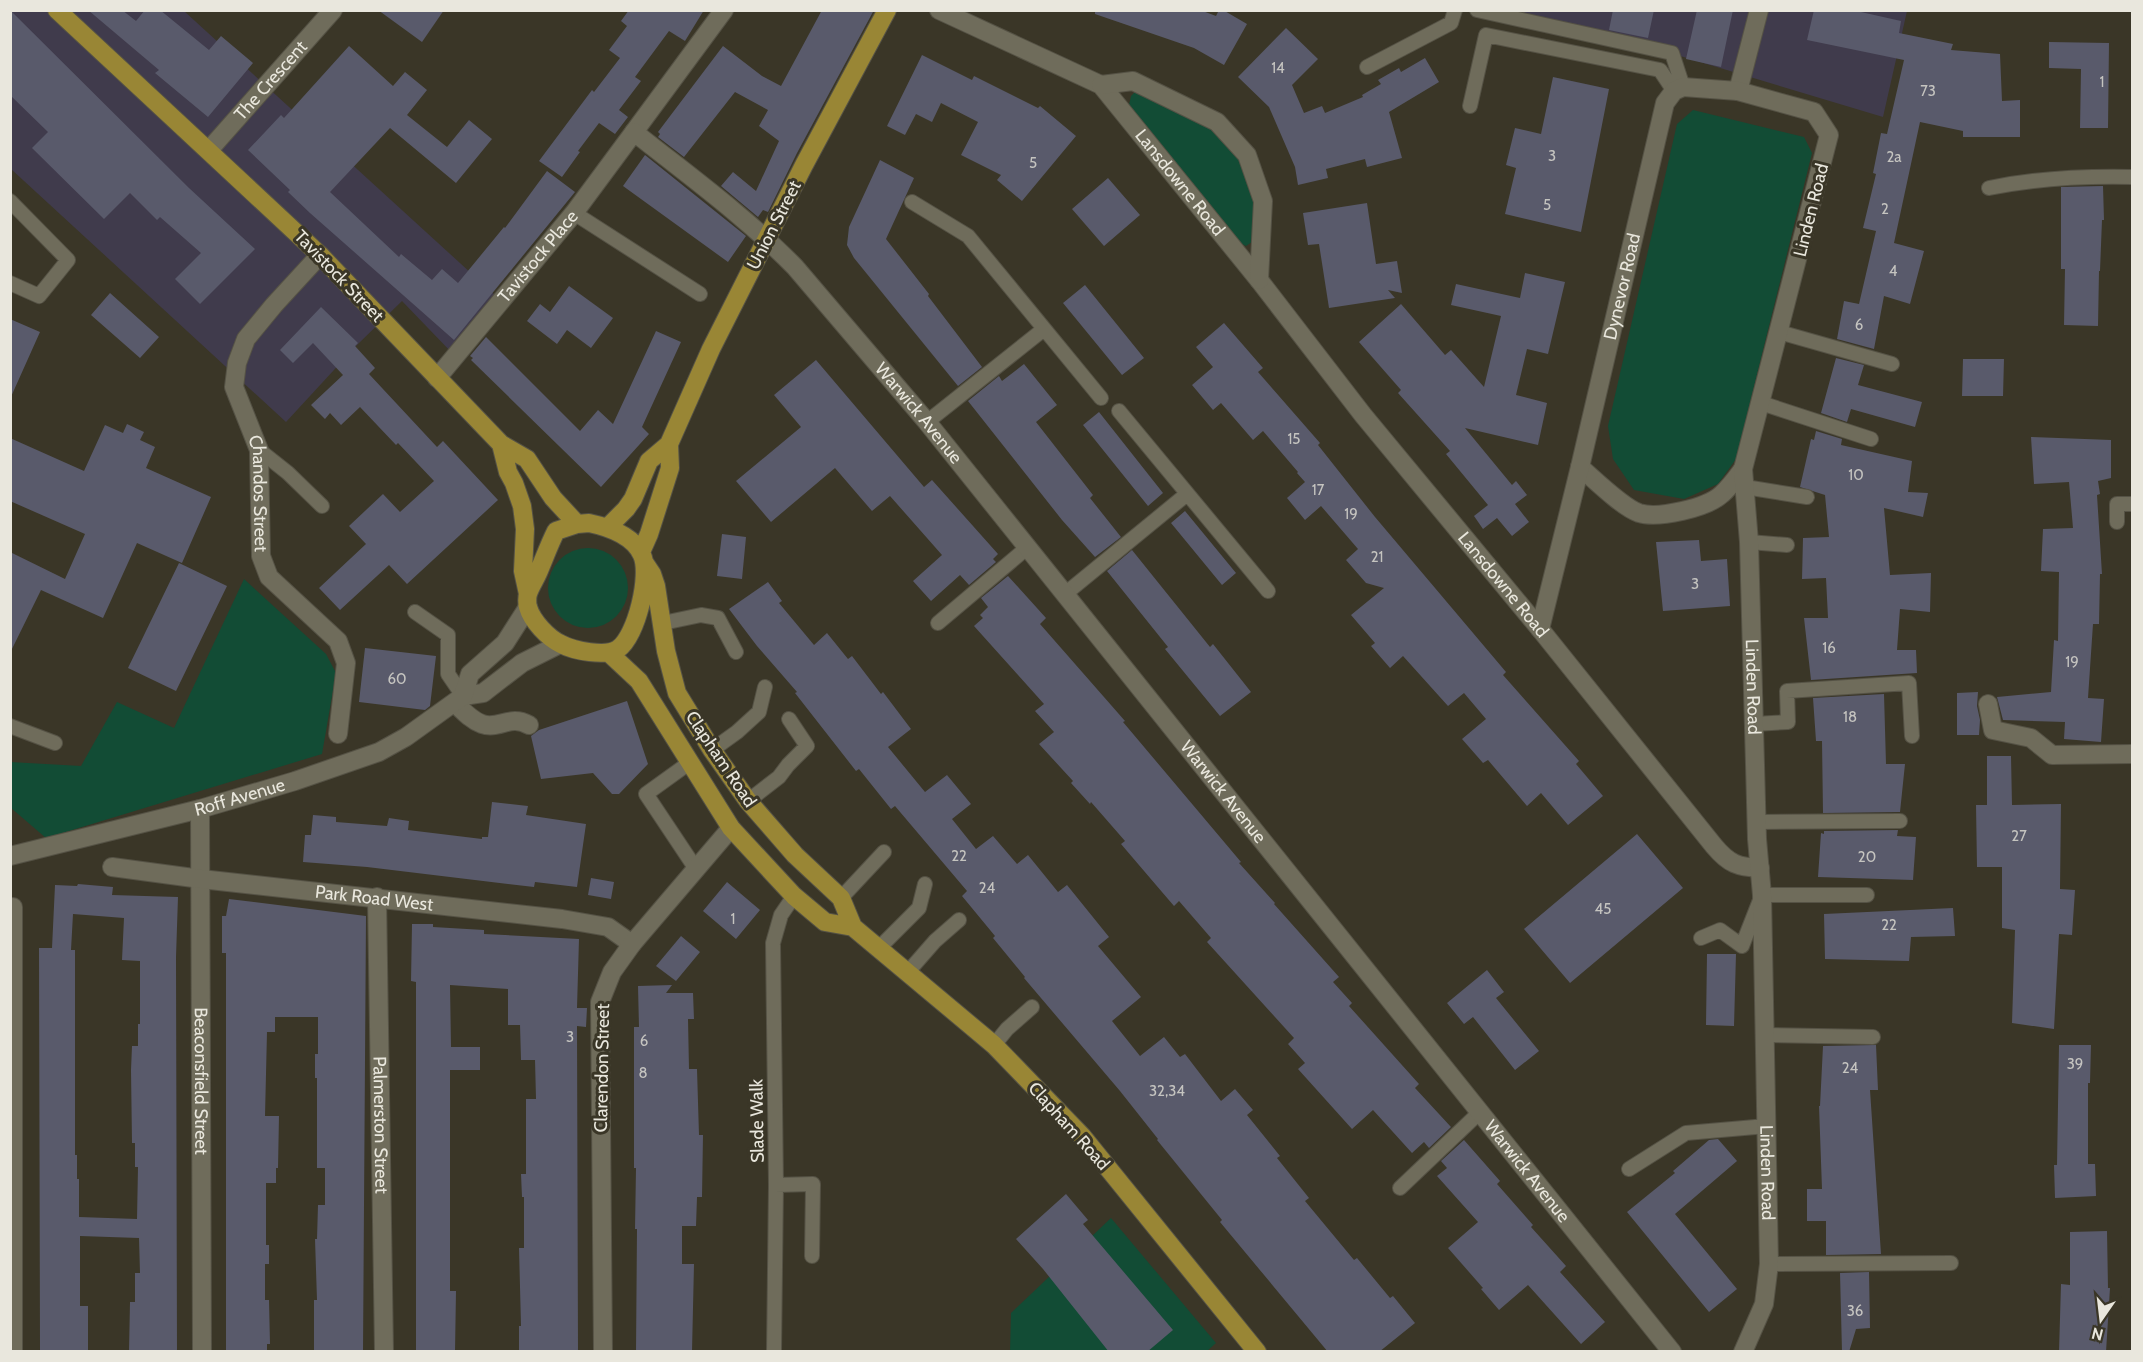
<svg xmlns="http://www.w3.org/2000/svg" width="2143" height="1362" viewBox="0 0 2143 1362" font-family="Cabin,sans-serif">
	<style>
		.commercial { fill: #403b4c }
		.green { fill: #124c35 }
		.building { fill: #595a6b; fill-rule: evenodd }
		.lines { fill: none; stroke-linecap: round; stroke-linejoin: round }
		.lane-casing { stroke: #555245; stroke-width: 16 }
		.street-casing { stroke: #555245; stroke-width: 20 }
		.secondary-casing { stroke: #555245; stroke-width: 20 }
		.primary-casing { stroke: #555245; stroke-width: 20 }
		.lane { stroke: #6f6c5b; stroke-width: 14 }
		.street { stroke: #6f6c5b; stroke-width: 18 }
		.secondary { stroke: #6f6c5b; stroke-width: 18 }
		.primary { stroke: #998635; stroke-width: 18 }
		.labels { text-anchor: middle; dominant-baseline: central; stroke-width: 6; stroke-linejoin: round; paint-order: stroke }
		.number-label { font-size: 15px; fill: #c5c4c0 }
		.street-label { font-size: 18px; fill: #e9e7dd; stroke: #3a3627 }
	</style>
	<rect width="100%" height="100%" fill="#3a3627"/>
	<!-- commercial -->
	<path class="commercial" d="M10 11H184L495 295 454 355 402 301 357 345 286 422 11 169Z
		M1515 11H1907L1883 117 1594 30Z"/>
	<!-- green -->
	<path class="green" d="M1135 92 1212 124 1243 158 1251 186 1255 213V240L1246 246 1236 241 1129 105 1131 96Z
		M1693 110 1804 137 1812 153 1736 459 1718 484 1684 499 1634 490 1613 459 1608 426 1677 124Z
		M548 588a40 40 0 1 1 80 0a40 40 0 1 1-80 0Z
		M244 579 326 654 336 673 322 754 46 838 11 808 10 762 81 766 117 702 174 728Z
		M1111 1218 1216 1343 1206 1352H1010L1011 1313Z"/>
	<!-- building -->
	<path class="building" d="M10 10 189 188 255 249 200 304 175 279 201 253 160 217 157 220 130 193 104 219 32 148 48 132 10 95Z
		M88 10H122L136 21 145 10H160L209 50 221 36 253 63 208 117 155 73 159 70Z
		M378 10H444L422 42Z
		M629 10H704L685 41 669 31 635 77 641 81 619 110 628 117 615 134 599 123 578 151 580 152 562 177 539 161 592 90 594 92 620 58 609 50 627 26 621 21Z
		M822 10H874L797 153 768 212 763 210 758 217 721 186 733 172 756 191 779 141 759 126 768 110 735 92 684 157 658 137 660 134 658 132 723 46 762 76 781 86Z
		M1095 10H1200L1216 16 1219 10H1223L1247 24 1224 65 1194 48 1095 14Z
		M1613 10H1654L1648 38 1609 30Z
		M1697 10H1733L1721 67 1686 59Z
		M1814 10H1852L1901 21 1899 33 1953 44 1951 50 2000 54 2002 101 2020 100V137H1963V131L1920 122 1894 243 1924 251 1910 304 1884 296 1874 349 1837 339 1844 301 1859 304 1876 231 1863 228 1876 174 1873 173 1881 133 1887 134 1904 60 1807 40Z
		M1286 28 1318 59 1292 85 1304 113 1322 106 1325 113 1363 97 1362 95 1381 84 1378 80 1399 68 1401 72 1425 58 1439 82 1389 112 1402 158 1367 167 1365 159 1326 169 1328 178 1298 185 1295 167 1269 107 1238 77Z
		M2049 42 2109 43 2108 128H2080L2081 69 2049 68Z
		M349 46 393 86 405 72 427 90 407 115 447 147 469 120 492 139 456 183 390 128 330 192 399 257 401 254 432 280 442 269 458 283 504 227 505 228 547 171 575 192 454 340 310 213 288 192 290 190 248 150 281 115 284 118Z
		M922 55 972 80 974 76 1038 108 1040 106 1076 136 1022 201 997 180 1001 175 961 155 978 122 941 103 932 122 916 114 905 135 887 126Z
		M1553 77 1609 89 1581 232 1505 214 1516 168 1506 165 1515 128 1541 134Z
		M645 155 746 236 728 262 623 186Z
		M880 160 914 178 886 239 929 294 928 296 982 367 958 386 854 258 847 245 849 227Z
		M1108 178 1140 215 1104 246 1072 209Z
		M2103 186 2104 220H2102L2100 271H2099L2098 326 2064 325 2065 269H2061V187Z
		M1367 203 1376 264 1397 261 1402 293 1388 290 1395 298 1329 308 1319 244 1308 245 1303 213Z
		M1525 273 1565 282 1548 354 1527 349 1516 395 1547 403 1538 445 1465 428 1512 485 1516 481 1527 495 1515 504 1529 522 1512 536 1497 518 1483 529 1474 516 1488 505 1446 454 1450 451 1398 393 1401 390 1359 342 1401 304 1445 355 1451 350 1484 387 1501 316 1451 305 1456 284 1520 298Z
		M1085 285 1144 358 1122 375 1063 303Z
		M569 286 613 318 591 348 567 330 557 344 527 321 540 304 550 312Z
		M110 293 159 337 140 358 91 315Z
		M321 307 358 343 355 346 375 368 369 374 437 447 443 441 498 500 407 584 389 565 340 610 319 588 366 544 349 526 383 494 400 512 434 481 398 443 396 445 360 407 341 425 330 413 325 419 311 405 343 375 313 343 293 363 280 350Z
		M10 319 40 332 10 399Z
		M1224 323 1263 368 1258 372 1320 443 1318 445 1375 517 1506 672 1503 675 1579 761 1576 764 1603 796 1568 825 1541 793 1527 806 1488 760 1483 763 1462 739 1486 719 1464 693 1448 706 1403 656 1390 668 1371 646 1375 643 1351 615 1384 588 1366 583 1346 560 1358 549 1321 506 1305 520 1287 498 1305 482 1297 473 1298 472 1263 431 1253 440 1221 403 1213 410 1192 385 1213 367 1196 347Z
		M656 331 681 342 642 427 649 434 601 487 471 360 473 358 470 356 486 337 580 431 598 410 613 424Z
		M1836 358 1864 365 1858 385 1922 402 1915 427 1851 409 1847 422 1821 413Z
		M1963 359H2004L2003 396H1962Z
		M816 360 924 487 932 480 998 554 993 559 996 562 969 585 960 575 931 601 913 581 942 555 890 496 872 511 835 468 771 522 736 481 801 427 774 395Z
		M1024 364 1057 405 1036 422 1093 495 1090 498 1121 537 1095 557 1062 520 968 401 999 376 1002 381Z
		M1099 412 1163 493 1148 506 1083 425Z
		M127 424 144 432 140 440 155 447 146 468 211 497 182 563 137 543 103 618 41 590 10 653V552L65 579 85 534 10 501V438L84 471 105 425 123 433Z
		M1816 431 1842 439 1841 445 1912 461 1908 492 1928 493 1923 517 1884 508 1890 575 1931 573 1930 612 1900 609 1897 650H1916L1917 673 1811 680 1804 618H1828L1826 578 1802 579 1803 538 1829 537 1825 495 1800 487 1811 439 1814 440Z
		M2031 437 2111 440V478L2098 481 2100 494 2097 495 2102 574H2100L2099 624H2093L2088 698 2104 699 2101 742 2064 739 2065 722 2003 720 1997 697 2051 692 2054 640 2058 641 2059 572 2041 571 2043 529 2073 528 2069 482 2034 484Z
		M1185 511 1236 573 1222 585 1171 523Z
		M722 534 746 537 742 579 717 576Z
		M1699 540 1701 561 1727 559 1730 606 1663 611 1656 542Z
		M1132 550 1210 647 1213 644 1251 692 1220 716 1165 649 1168 647 1107 571Z
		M179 563 227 586 176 691 128 668Z
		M1008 576 1046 618 1040 624 1125 721 1123 722 1241 862 1239 863 1275 903 1274 904 1339 977 1333 982 1352 1003 1349 1006 1419 1084 1415 1088 1451 1127 1429 1148 1424 1142 1412 1153 1373 1110 1352 1129 1298 1069 1305 1063 1288 1044 1294 1038 1207 942 1211 938 1179 901 1174 906 1156 885 1121 844 1125 841 1091 802 1090 804 1071 783 1073 781 1039 744 1054 732 1035 711 1044 704 974 626 983 618 980 615 988 607 981 598Z
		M768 582 782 601 779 603 814 645 827 633 848 659 852 656 881 694 883 692 911 729 888 747 925 792 947 775 971 804 952 819 976 849 993 836 1017 864 1028 855 1058 892 1067 885 1109 937 1098 946 1141 997 1112 1021 1140 1056 1164 1037 1180 1057 1185 1054 1221 1101 1235 1089 1253 1110 1247 1115 1280 1156 1277 1158 1309 1198 1305 1201 1354 1260 1357 1258 1390 1298 1393 1296 1415 1323 1379 1352H1328L1220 1222 1222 1220 1157 1140 1158 1139 1120 1091 1024 978 1025 977 993 938 995 936 962 896 967 891 895 806 891 809 859 769 856 771 795 693 797 692 757 646 729 609Z
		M365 648 436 656 430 706 425 710 359 702Z
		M1978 692 1977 706 1980 720 1979 735H1957V693Z
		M1884 694 1886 764H1905L1900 812 1823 813 1822 741H1816L1813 698Z
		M627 701 648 764 619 794H612L593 773 541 779 531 736 539 730Z
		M1987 756H2011L2012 805 2061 804 2060 889 2075 890 2072 935 2059 934 2054 1029 2012 1023 2015 930 2002 928V867H1977L1976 805H1987Z
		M492 802 528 806 526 815 586 824 577 887 535 882 534 887 367 867 303 862 305 835H311L313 815 336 817V822L387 826 389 818 409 821 408 830 482 839V837H488Z
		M1898 830 1897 836 1916 837 1913 880 1818 877 1821 833 1824 834V831Z
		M1637 834 1683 888 1570 983 1524 929Z
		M591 878 614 882 611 899 588 895Z
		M727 882 760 910 736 939 703 911Z
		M78 884 113 887 112 895 178 897 176 957 177 1352H129L130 1302H135V1273H140L139 1238 80 1236V1306H88V1352H40L39 948H52L55 885 77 886ZM73 914 124 918 122 960 140 961V1024H138V1046H132L131 1070 132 1143H135V1167H138L137 1219 79 1217V1179H77V1155H75V950H71Z
		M229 899 366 916 363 1352 314 1351V1300H317L315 1239H317L318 1205H325V1168H317V1078H315V1054H318V1017H275V1032H267L265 1116H279L278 1168H276V1183H266V1245H269V1264H265V1300H269L270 1344H267V1352H226V953H222V916H226Z
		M1953 908 1955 936 1911 937 1909 961 1825 959 1824 914Z
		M412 924H433V927L484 930V934L579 939 577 1008H587L586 1027 577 1026 578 1352H519V1326H521L519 1248H524V1197H522L521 1174H526V1099H536L535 1060H521L520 1025H508V989L450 985 451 1047H480V1070H450V1291H456L455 1352H416V982L411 981Z
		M681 936 700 952 676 981 656 966Z
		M1707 954H1736L1734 1026 1706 1025Z
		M1487 970 1504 992 1496 998 1539 1051 1515 1070 1473 1017 1464 1024 1447 1003Z
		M672 985 666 993H693L694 1019H688L689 1069H697L699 1135H703L702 1197H697L696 1226H682V1264H694L692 1352H636L637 1229H635L636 1168H634V1027H639L638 986Z
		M1876 1045 1878 1090H1870L1881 1254 1826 1255V1221H1807V1189H1822L1819 1106H1820L1823 1046Z
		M2059 1045H2091L2090 1083H2088V1164H2095L2096 1196 2055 1198 2054 1165H2057Z
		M1718 1139 1737 1161 1675 1214 1737 1289 1709 1312 1627 1212 1675 1173 1673 1171 1709 1140Z
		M1464 1140 1500 1181 1497 1184 1533 1225 1531 1227 1566 1266 1560 1272 1605 1322 1581 1344 1528 1285 1499 1310 1481 1289 1483 1288 1448 1248 1478 1222 1437 1176 1447 1168 1441 1161Z
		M1066 1194 1088 1220 1083 1224 1173 1330 1147 1352H1109L1043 1269 1016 1239Z
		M2107 1231 2108 1288H2110L2106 1352H2059L2061 1284 2070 1285V1232Z
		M1869 1272 1870 1328 1856 1329 1849 1352H1842L1840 1273Z"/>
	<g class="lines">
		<!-- lane casing -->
		<g class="lane-casing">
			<path id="lane" d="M1477 10 1672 53 1683 87
				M1367 67 1451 23 1455 10
				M1470 106 1486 35 1660 70 1674 91
				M1989 188C2037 178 2084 176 2132 177
				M10 201 68 260 39 296 10 283
				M912 202 968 236 1101 398
				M574 213 700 294
				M1779 332 1892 364
				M1761 403 1871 439
				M1119 411 1268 591
				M927 422 1044 329
				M259 450 288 473 322 506
				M1745 487 1807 497
				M2117 522V504H2132
				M1749 542 1787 545
				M1065 594 1187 494
				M415 612 448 635V674L463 696
				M663 623 701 615 718 618 736 652
				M938 623 1028 547
				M1755 724 1788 722 1787 691 1909 683 1912 736
				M10 726 55 743
				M712 750 737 732 759 712 765 687
				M689 763 646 794 696 869
				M748 801 779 777 788 765 807 746 789 719
				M1758 822 1900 821
				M841 898 884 852
				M1701 938 1720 930 1742 946 1762 895H1867
				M878 949 919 908 925 884
				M907 973 935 941 959 920
				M1765 1035 1873 1037
				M994 1045 1007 1029 1032 1007
				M1629 1169 1686 1133 1767 1126
				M776 1185 813 1184 812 1256
				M1400 1188 1481 1111
				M1769 1264 1951 1263
				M774 1352 776 1185 773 943 781 915 794 896"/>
		</g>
		<!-- street casing -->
		<g class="street-casing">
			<g id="street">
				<path id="s1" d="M939 10 1101 85 1259 280 1363 415 1540 629 1714 846C1729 864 1738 867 1760 868"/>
				<path d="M1101 85 1133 81 1217 122 1247 155 1263 201 1259 280"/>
				<path d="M1738 91 1759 10"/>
				<path d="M634 132 724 10"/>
				<path id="s2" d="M209 150 333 10"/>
				<path id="s3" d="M320 255 274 305 246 339 237 363 234 387 259 450 261 556 269 577 338 641 346 663 338 734"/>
				<path id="s4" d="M437 378 574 213 634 132C688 175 746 217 795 267L927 422 1672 1352"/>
				<path d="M1580 467C1594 479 1622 507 1639 513 1658 519 1707 508 1722 494 1730 487 1737 477 1743 469"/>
				<path id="s5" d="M1540 629 1580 467 1665 103 1674 91 1683 87 1738 91 1814 112 1829 135 1743 469 1749 542 1757 839 1762 895 1769 1264 1764 1304 1743 1352"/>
				<path d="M455 703C463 711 471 720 482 724 499 730 510 714 529 725"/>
				<path d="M1988 704 1993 730 2031 738 2052 755 2132 754"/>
				<path id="s6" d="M200 809 202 1352"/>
				<path id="s7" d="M112 867 201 879 562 919 608 927 632 944"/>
				<path id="s8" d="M377 897 384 1352"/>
				<path d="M13 1352V907"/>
				<path d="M603 1352 600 1002 612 972 632 944 731 828"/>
			</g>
		</g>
		<!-- secondary casing -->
		<g class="secondary-casing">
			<g id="secondary">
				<path d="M463 696 483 693 522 663 560 644"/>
				<path id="s9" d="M10 856 200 809 295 781 379 752 406 737 463 696 470 674 505 643 528 607"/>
			</g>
		</g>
		<!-- primary casing -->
		<g class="primary-casing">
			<path id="primary" d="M57 10 320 255 501 444 508 472 514 483 522 506 525 529 523 571 528 594
				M501 444 527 459 553 498 577 524
				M589 523C608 527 633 535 642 555 651 574 637 636 618 649 606 657 574 651 561 644 548 638 532 621 528 607 527 604 527 597 528 594 530 587 535 580 538 573 544 559 549 545 556 531L577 524Z
				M608 527 626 509 633 499 649 461 669 444 711 349 804 165 887 10
				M641 552 649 534 670 468 669 444
				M644 562 652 574 656 586 666 651 677 693 712 750 748 801 795 855 841 898 853 927 994 1045 1082 1136 1257 1352
				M609 653 639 681 731 828 794 896 825 922 853 927"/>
		</g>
		<!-- lane -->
		<use href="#lane" class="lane"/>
		<!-- street -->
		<use href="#street" class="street"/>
		<!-- secondary -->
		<use href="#secondary" class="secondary"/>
		<!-- primary -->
		<use href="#primary" class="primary"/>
	</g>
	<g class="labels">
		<!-- number labels -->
		<g class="number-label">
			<text x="1278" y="68">14</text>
			<text x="2102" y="82">1</text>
			<text x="1928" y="91">73</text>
			<text x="1552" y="156">3</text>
			<text x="1894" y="157">2a</text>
			<text x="1033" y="163">5</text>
			<text x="1547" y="205">5</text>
			<text x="1885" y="209">2</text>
			<text x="1893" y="271">4</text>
			<text x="1859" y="325">6</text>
			<text x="1294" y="439">15</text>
			<text x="1856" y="475">10</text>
			<text x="1318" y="490">17</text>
			<text x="1351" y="514">19</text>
			<text x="1377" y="557">21</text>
			<text x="1695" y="584">3</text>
			<text x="1829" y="648">16</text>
			<text x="2072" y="662">19</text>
			<text x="397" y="679">60</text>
			<text x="1850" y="717">18</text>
			<text x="2019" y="836">27</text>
			<text x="959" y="856">22</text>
			<text x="1867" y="857">20</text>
			<text x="987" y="888">24</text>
			<text x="1603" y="909">45</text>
			<text x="733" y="919">1</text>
			<text x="1889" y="925">22</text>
			<text x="570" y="1037">3</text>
			<text x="644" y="1041">6</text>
			<text x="2075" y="1064">39</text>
			<text x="1850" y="1068">24</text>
			<text x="643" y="1073">8</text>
			<text x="1167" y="1091">32,34</text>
			<text x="1855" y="1311">36</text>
		</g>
		<!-- street labels -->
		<g class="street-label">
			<text stroke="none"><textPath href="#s2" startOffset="93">The Crescent</textPath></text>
			<text stroke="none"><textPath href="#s1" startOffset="304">Lansdowne Road</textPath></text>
			<text transform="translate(1811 210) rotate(-76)">Linden Road</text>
			<text transform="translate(774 225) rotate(-63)">Union Street</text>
			<text stroke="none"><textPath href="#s4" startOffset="158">Tavistock Place</textPath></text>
			<text transform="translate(339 276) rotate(46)">Tavistock Street</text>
			<text stroke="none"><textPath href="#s5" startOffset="352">Dynevor Road</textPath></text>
			<text stroke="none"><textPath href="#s4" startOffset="717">Warwick Avenue</textPath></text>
			<text stroke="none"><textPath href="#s3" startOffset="273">Chandos Street</textPath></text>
			<text stroke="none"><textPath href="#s1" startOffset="820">Lansdowne Road</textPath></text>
			<text stroke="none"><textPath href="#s5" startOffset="1290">Linden Road</textPath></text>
			<text transform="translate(721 759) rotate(56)">Clapham Road</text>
			<text stroke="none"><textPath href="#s4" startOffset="1203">Warwick Avenue</textPath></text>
			<text stroke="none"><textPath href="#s9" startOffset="237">Roff Avenue</textPath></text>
			<text stroke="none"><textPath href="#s7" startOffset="264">Park Road West</textPath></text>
			<text transform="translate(602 1068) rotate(-89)">Clarendon Street</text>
			<text stroke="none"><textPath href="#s6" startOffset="272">Beaconsfield Street</textPath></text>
			<text transform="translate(757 1121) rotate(-91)">Slade Walk</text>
			<text stroke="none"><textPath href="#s8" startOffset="228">Palmerston Street</textPath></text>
			<text transform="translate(1069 1126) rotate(48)">Clapham Road</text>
			<text stroke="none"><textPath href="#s4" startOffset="1689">Warwick Avenue</textPath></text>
			<text stroke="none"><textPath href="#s5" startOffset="1776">Linden Road</textPath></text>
		</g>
	</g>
	<!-- border -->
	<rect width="2143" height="1362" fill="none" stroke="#e9e7dd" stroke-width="24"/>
	<!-- north arrow -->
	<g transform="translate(2101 1320) rotate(194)" stroke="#3a3627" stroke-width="4.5" paint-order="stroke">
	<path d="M0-4.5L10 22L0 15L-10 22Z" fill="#e9e7dd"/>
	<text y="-9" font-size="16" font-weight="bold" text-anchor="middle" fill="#e9e7dd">N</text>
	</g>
</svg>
